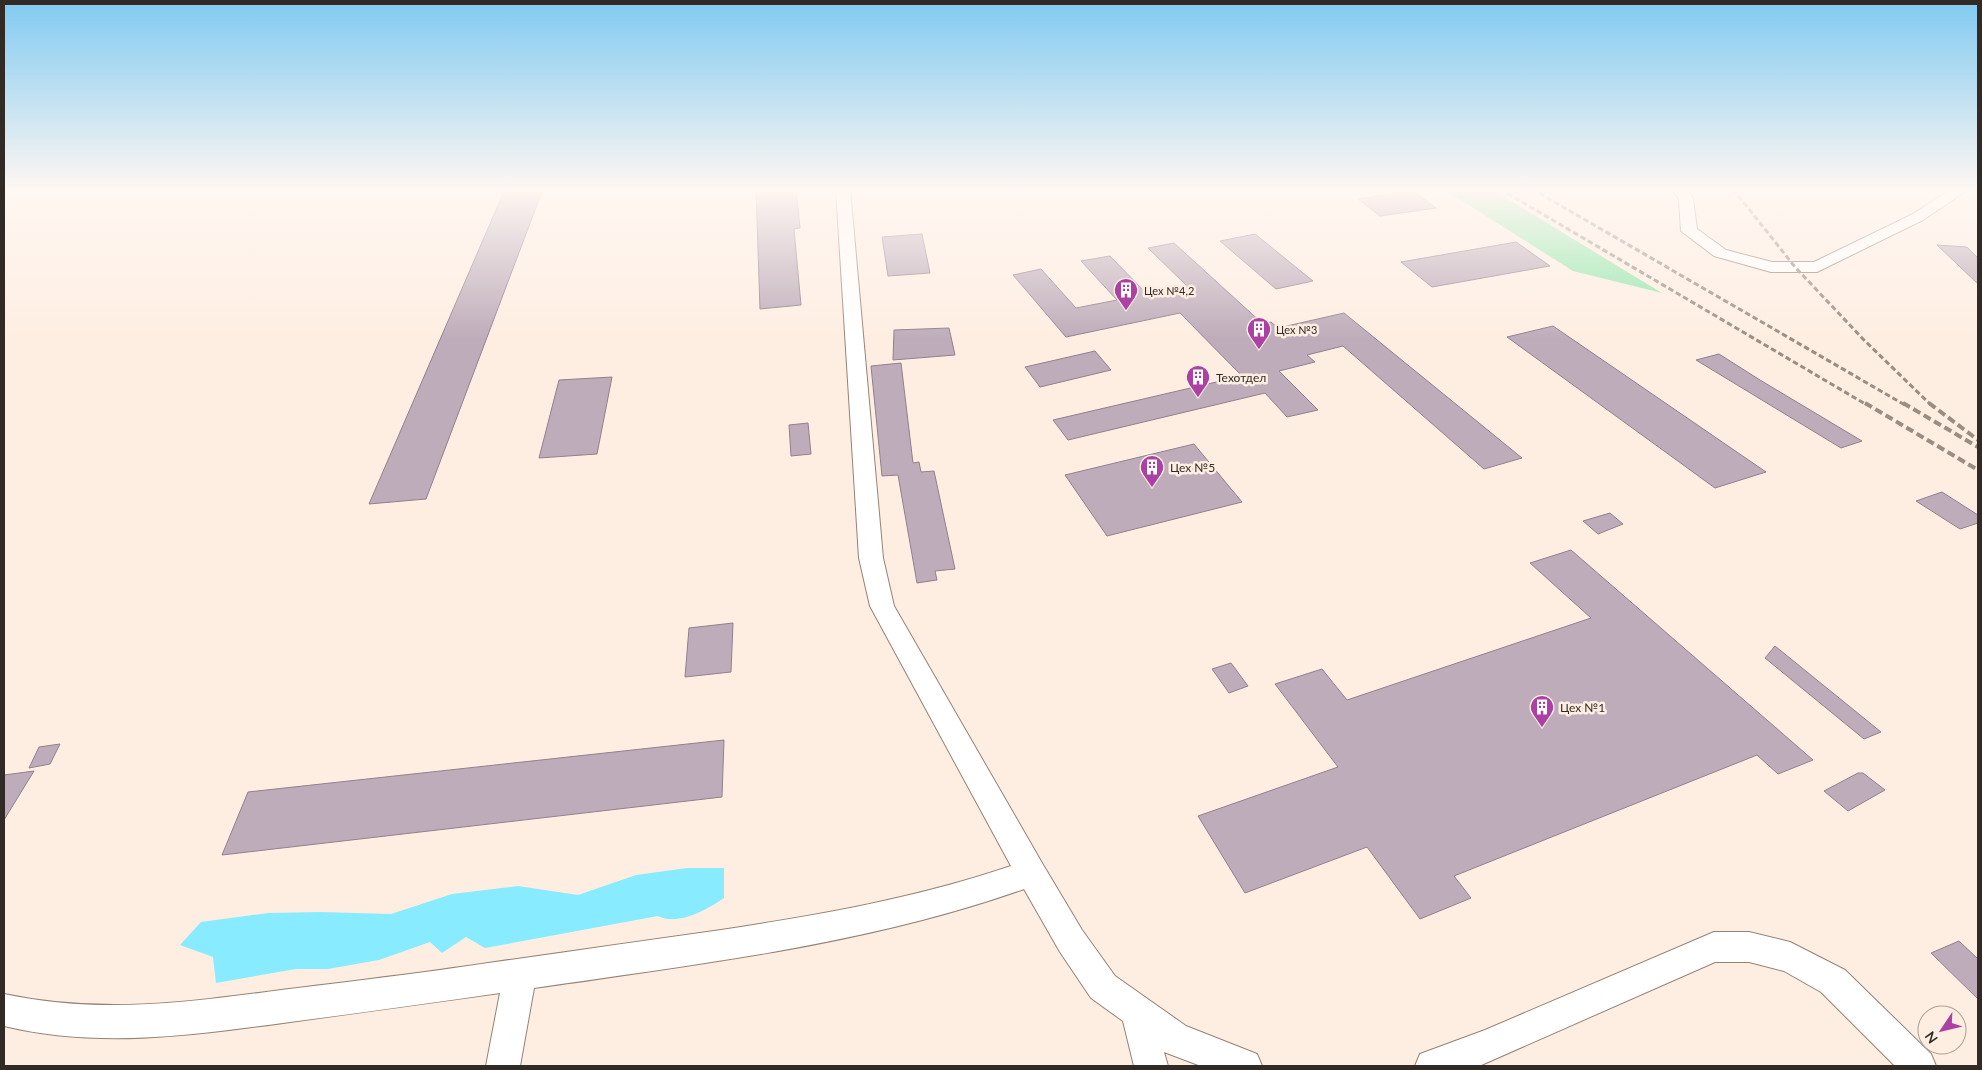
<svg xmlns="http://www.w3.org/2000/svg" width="1982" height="1070" viewBox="0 0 1982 1070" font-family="Lato,sans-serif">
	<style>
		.green { fill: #94e7ac }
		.water { fill: #88ebff }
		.building { fill: #beacba; stroke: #91808d }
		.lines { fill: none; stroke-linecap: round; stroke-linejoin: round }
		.minor-casing { stroke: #958276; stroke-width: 2 }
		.minor { fill: #fff; fill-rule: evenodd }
		.rail-far1 { stroke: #998d84; stroke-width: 3; stroke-dasharray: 5.5 3; stroke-linecap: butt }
		.rail { stroke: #998d84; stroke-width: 4; stroke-dasharray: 8 4; stroke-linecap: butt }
		.labels { text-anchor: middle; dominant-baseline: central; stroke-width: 5; stroke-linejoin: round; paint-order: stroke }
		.far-poi-label { font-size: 11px; fill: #322b25; stroke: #feeee2; text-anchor: start }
		.poi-label { font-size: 12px; fill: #322b25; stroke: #feeee2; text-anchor: start }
	</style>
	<rect width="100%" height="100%" fill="#feeee2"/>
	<!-- green -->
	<path class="green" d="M1443 189H1491L1662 293 1573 271Z"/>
	<!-- water -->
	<path class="water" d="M687 868H724V898C706 910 679 926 658 916L485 948 466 937 442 953 430 942 379 960 328 969H296L216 983 213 957 180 945 201 922 268 913 320 912 391 914 452 894 518 886 578 895 636 875Z"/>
	<!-- building -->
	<path class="building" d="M505 189H543L426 499 369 504Z
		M756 189H796L800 228 794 229 801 305 760 309Z
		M1413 191 1436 208 1380 216 1358 199Z
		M922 234 930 273 888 276 882 237Z
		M1255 234 1313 281 1276 289 1220 241Z
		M1516 242 1550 266 1432 287 1401 262Z
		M1174 243 1263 324 1271 322 1278 328 1344 313 1522 458 1484 469 1343 346 1307 355 1315 362 1279 371 1318 410 1287 417 1265 393 1068 440 1053 420 1242 376 1180 313 1066 337 1013 275 1041 269 1076 308 1117 300 1081 261 1110 256 1147 294 1186 285 1148 248Z
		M1937 245 1967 247 1978 258V284Z
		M1553 326 1766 472 1715 488 1507 337Z
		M949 328 955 355 893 360 894 330Z
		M1095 351 1111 370 1040 387 1025 367Z
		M1719 354 1760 380 1862 441 1841 448 1696 360Z
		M901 363 913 463 919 462 921 472 934 471 955 569 935 571 937 580 917 583 898 475 882 476 871 366Z
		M612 377 597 454 539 458 559 380Z
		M808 423 811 454 791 456 789 425Z
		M1194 444 1242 502 1107 536 1065 475Z
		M1942 492 1978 515V523L1960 529 1916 501Z
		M1610 513 1623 524 1598 534 1583 521Z
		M1571 550 1813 760 1778 774 1757 755 1454 876 1471 898 1420 919 1367 847 1245 893 1198 816 1338 767 1275 684 1322 669 1347 700 1591 618 1530 563Z
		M733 623 731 672 685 677 689 628Z
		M1775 646 1881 732 1864 739 1765 658Z
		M1231 663 1248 686 1229 693 1212 669Z
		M724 740 722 797 222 855 248 792Z
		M60 744 50 764 29 768 39 747Z
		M34 771 4 820V775Z
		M1858 773H1863L1885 790 1848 811 1824 791Z
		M1959 941 1978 959V999L1931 953Z"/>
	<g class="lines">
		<!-- minor casing -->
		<g class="minor-casing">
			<path id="minor" d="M836 189H850L883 558 894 606 1042 863 1082 930 1115 976 1186 1026 1257 1054 1262 1066H1201L1164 1052 1168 1066H1134L1123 1021 1091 998 1060 952 1024 889C866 945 699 964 534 988L520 1066H486L500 993C430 1003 360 1013 290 1022 194 1035 99 1049 4 1026V994C102 1015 191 1002 289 989 355 981 422 973 488 963 566 952 643 941 721 930 819 915 917 898 1011 866L870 606 859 558Z
				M1672 189H1687L1693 199 1697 229 1726 250 1772 262H1814L1913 214 1951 189H1969L1923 220 1817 272H1771L1714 256 1681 231 1679 199Z
				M1714 932H1749L1790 942 1845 970 1931 1054 1936 1066H1895L1821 992 1784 971 1749 962H1715L1479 1066H1415L1420 1054 1485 1030Z"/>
		</g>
		<!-- minor -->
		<use href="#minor" class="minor"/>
		<!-- rail-far1 -->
		<path class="rail-far1" d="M1500 189 1867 405
			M1532 189 1905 405
			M1733 189 1795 267 1863 339 1931 405"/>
		<!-- rail -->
		<path class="rail" d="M1865 403 1978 470
			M1903 403 1978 447
			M1929 403 1978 440"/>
	</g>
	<!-- sky -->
	<linearGradient id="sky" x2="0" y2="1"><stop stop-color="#81caf1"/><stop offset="0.56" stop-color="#fff7f2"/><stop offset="1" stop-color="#fff7f2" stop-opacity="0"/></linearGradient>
	<rect width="1982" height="339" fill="url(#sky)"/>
	<!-- icons -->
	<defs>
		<g id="building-pin" transform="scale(1.25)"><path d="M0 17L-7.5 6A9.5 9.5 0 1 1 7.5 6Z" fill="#aa41a3" stroke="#feeee2"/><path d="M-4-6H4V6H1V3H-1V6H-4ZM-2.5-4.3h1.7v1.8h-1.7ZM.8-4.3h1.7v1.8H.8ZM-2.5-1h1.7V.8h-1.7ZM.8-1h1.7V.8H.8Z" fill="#fff"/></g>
	</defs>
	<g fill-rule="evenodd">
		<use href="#building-pin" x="1126" y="290"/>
		<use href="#building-pin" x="1259" y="329"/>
		<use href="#building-pin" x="1198" y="377"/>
		<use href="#building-pin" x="1152" y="467"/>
		<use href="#building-pin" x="1542" y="707"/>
	</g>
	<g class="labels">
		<!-- far-poi labels -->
		<g class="far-poi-label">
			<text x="1144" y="290">Цех №4,2</text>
			<text x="1276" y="329">Цех №3</text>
		</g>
		<!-- poi labels -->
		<g class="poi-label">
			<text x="1216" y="377">Техотдел</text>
			<text x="1170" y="467">Цех №5</text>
			<text x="1560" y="707">Цех №1</text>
		</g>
	</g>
	<!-- border -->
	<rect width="1982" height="1070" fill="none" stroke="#322b25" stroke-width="10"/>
	<!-- north arrow -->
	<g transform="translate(1942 1030) rotate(235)"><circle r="24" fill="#feeee2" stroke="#aca096"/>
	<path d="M0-4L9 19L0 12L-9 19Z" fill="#aa41a3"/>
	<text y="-8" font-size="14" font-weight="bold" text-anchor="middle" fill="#322b25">N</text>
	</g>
</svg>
